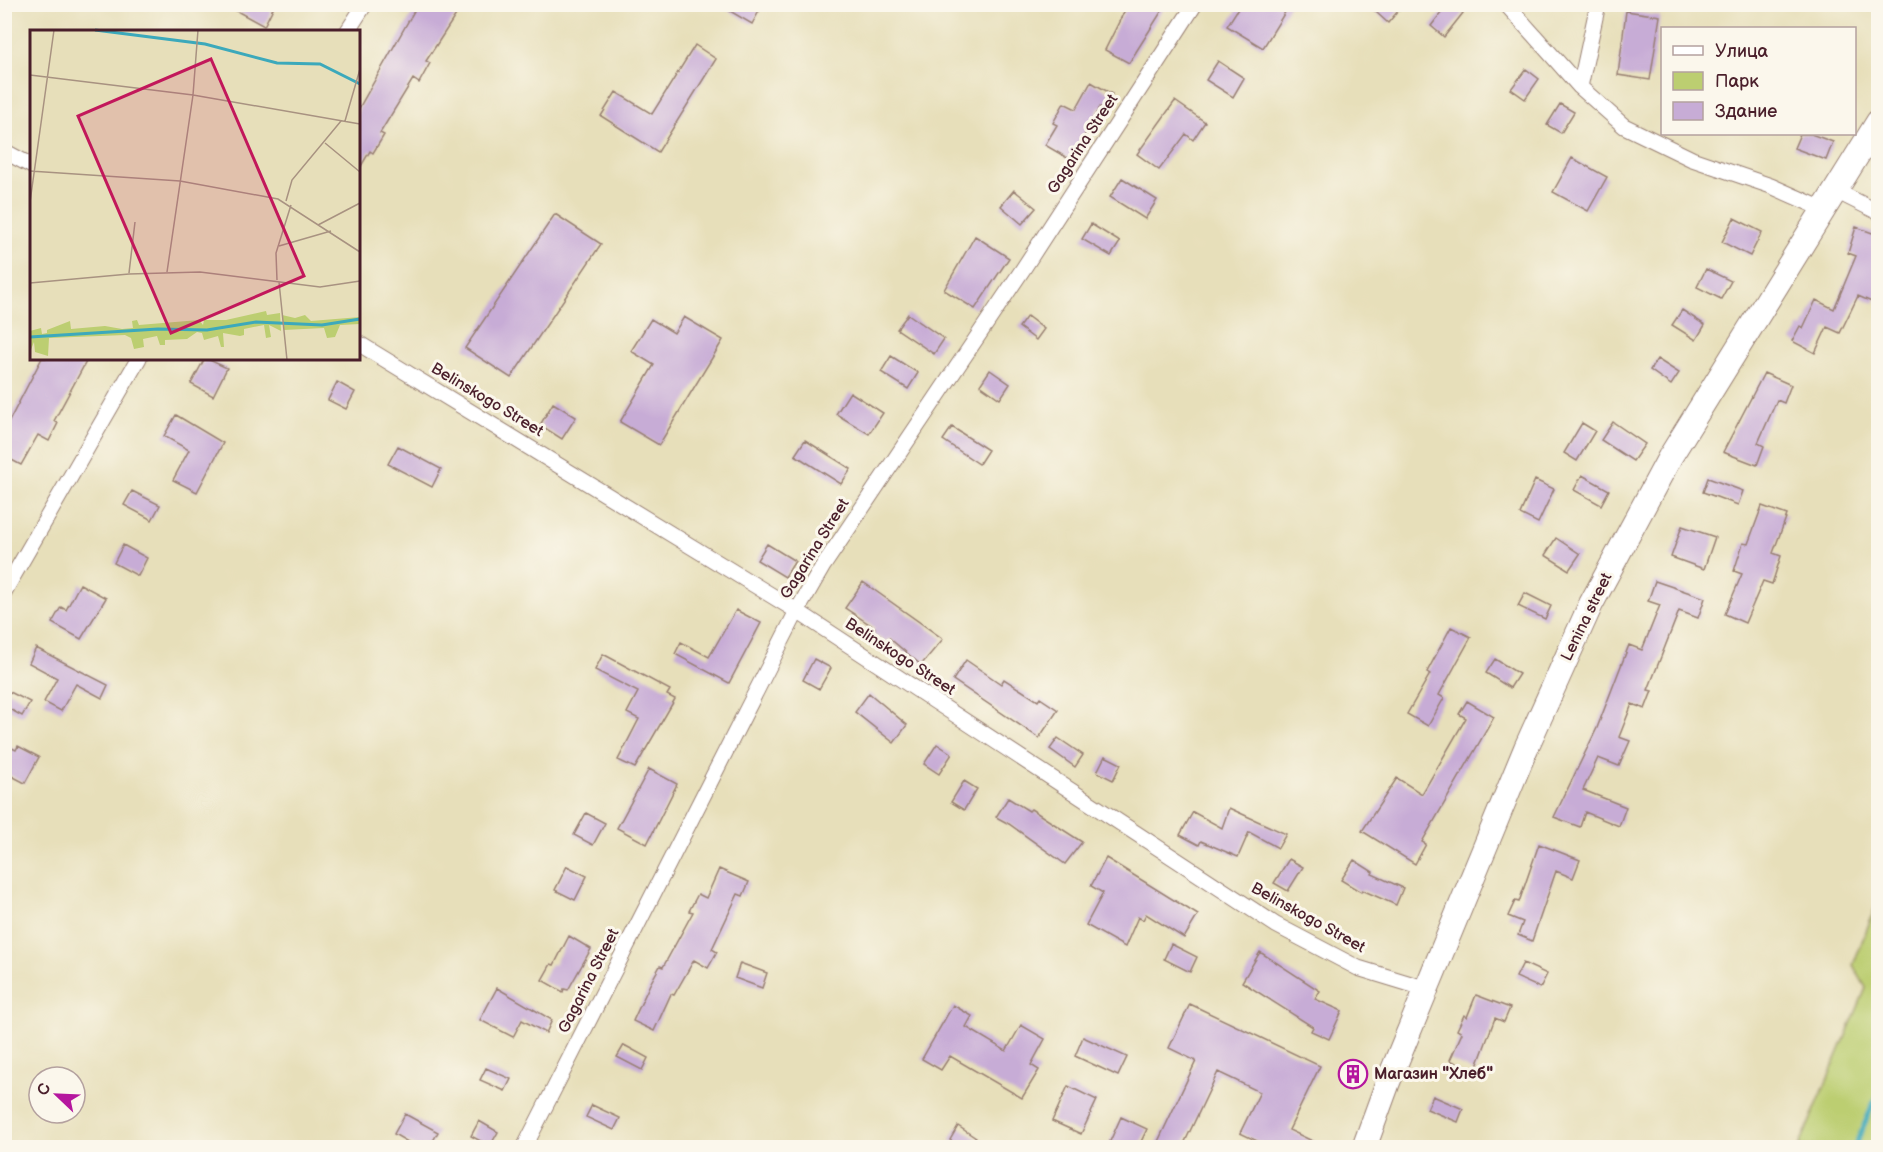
<svg xmlns="http://www.w3.org/2000/svg" width="1883" height="1152" viewBox="0 0 1883 1152" font-family="'Balsamiq Sans',sans-serif">
	<style>
		.green { fill: #bcce71; stroke: #83764e; stroke-width: 1.5 }
		.lines { fill: none; stroke-linecap: round; stroke-linejoin: round }
		.stream { stroke: #3ca9bb; stroke-width: 5 }
		.building { fill: #c7acd6 }
		.street-casing { stroke: #987f72; stroke-width: 17 }
		.primary-casing { stroke: #987f72; stroke-width: 26 }
		.street { stroke: #fff; stroke-width: 15 }
		.primary { stroke: #fff; stroke-width: 24 }
		.labels { text-anchor: middle; dominant-baseline: central; stroke-width: 6; stroke-linejoin: round; paint-order: stroke }
		.street-label { font-size: 16px; fill: #4a1f2b; stroke: #fbf7ec }
		.poi-label { font-size: 16px; font-weight: bold; fill: #4a1f2b; stroke: #fbf7ec; text-anchor: start }
		.inset-river { fill: none; stroke: #3ca9bb; stroke-width: 3 }
		.inset-road { fill: none; stroke: #a89281; stroke-width: 1.5 }
		.view { fill: #c2185b; fill-opacity: 0.15; stroke: #c2185b; stroke-width: 3 }
		.inset-edge { fill: none; stroke: #4a1f2b; stroke-width: 3 }
	</style>
	<rect width="100%" height="100%" fill="#fbf7ec"/>
	<filter id="ink" filterUnits="userSpaceOnUse"><feTurbulence type="fractalNoise" baseFrequency=".0167" numOctaves="2"/><feDisplacementMap in="SourceGraphic" scale="12" xChannelSelector="R" yChannelSelector="G"/><feConvolveMatrix kernelMatrix="1 2 1 2 8 2 1 2 1" color-interpolation-filters="sRGB"/></filter>
	<filter id="wash" filterUnits="userSpaceOnUse"><feTurbulence type="fractalNoise" baseFrequency=".008" numOctaves="4" result="noise"/><feDisplacementMap in="SourceGraphic" scale="24" xChannelSelector="R" yChannelSelector="G"/><feGaussianBlur stdDeviation="1.35" result="paint"/><feColorMatrix in="noise" values="0 0 0 0 0 0 0 0 0 0 0 0 0 0 0 0 0 1.4 0 .05"/><feComposite in="paint" operator="in"/></filter>
	<g filter="url(#wash)">
		<rect width="100%" height="100%" fill="#e7dfba"/>
		<!-- green -->
		<path class="green" d="M1878 900V1147H1799L1866 988 1853 965Z"/>
		<g class="lines">
			<!-- stream -->
			<path class="stream" d="M1854 1148 1878 1093"/>
		</g>
		<g id="blocks">
			<!-- building -->
			<path class="building" d="M224 4H275L264 26Z
				M418 4H463L426 61 430 63 419 83 413 79 380 133 384 135 373 153 370 151 358 171V110Z
				M718 4H763L752 24Z
				M1128 4H1154L1163 9 1129 63 1105 50Z
				M1241 4H1290L1263 48 1227 26Z
				M1367 4H1404L1388 23Z
				M1448 4H1453L1463 13 1444 37 1431 26Z
				M1626 11 1660 16 1650 80 1618 75Z
				M695 45 716 59 658 152 601 116 616 92 652 114Z
				M1218 61 1244 78 1233 97 1206 80Z
				M1526 69 1539 79 1525 99 1511 89Z
				M1091 82 1112 94 1104 109 1100 107 1078 147 1081 149 1074 162 1045 145 1057 125 1053 123 1064 103 1076 109Z
				M1175 101 1205 122 1193 140 1186 134 1159 170 1137 154Z
				M1560 104 1574 112 1561 133 1547 125Z
				M1800 134H1811L1833 142 1826 160 1794 148Z
				M1572 158 1607 177 1588 211 1553 192Z
				M1122 178 1157 200 1145 219 1110 197Z
				M1014 190 1036 208 1022 224 1001 206Z
				M555 214 601 244 511 378 465 348Z
				M1734 218 1762 232 1750 256 1722 242Z
				M1091 224 1120 242 1111 256 1082 239Z
				M1856 227 1878 235V293L1874 303 1858 296 1840 333 1827 327 1815 353 1792 341 1800 326 1803 328 1816 300 1834 309 1856 256 1848 253Z
				M975 236 1009 258 975 309 944 290Z
				M1706 269 1731 281 1721 299 1697 287Z
				M1682 310 1705 325 1696 340 1672 325Z
				M908 314 944 339 934 354 897 329Z
				M1027 316 1044 329 1036 340 1019 327Z
				M684 317 723 340 659 445 620 422 654 365 631 351 651 319 674 333Z
				M891 356 918 373 908 389 881 372Z
				M42 358H88L54 421 58 423 49 441 38 435 21 465 4 456V431Z
				M205 358 227 368 213 396 191 384Z
				M1657 359 1679 373 1671 385 1650 370Z
				M990 370 1010 384 1000 399 980 385Z
				M1764 373 1791 385 1784 403 1777 400 1758 443 1764 446 1757 465 1723 452Z
				M337 382 355 392 346 409 328 400Z
				M850 392 883 413 869 434 836 414Z
				M553 403 576 417 562 439 540 425Z
				M176 415 223 443 197 492 173 480 189 450 164 436Z
				M1613 422 1645 444 1633 461 1601 440Z
				M1582 423 1595 431 1577 461 1564 453Z
				M952 427 988 450 979 464 943 440Z
				M805 440 851 469 841 484 795 455Z
				M398 446 441 469 432 487 388 464Z
				M1582 475 1609 490 1601 505 1574 490Z
				M1708 478 1743 491 1738 505 1703 492Z
				M1535 480 1554 489 1538 523 1520 514Z
				M132 491 160 505 152 520 124 505Z
				M1762 506 1787 515 1773 553 1781 556 1772 584 1763 581 1745 623 1725 614 1742 574 1734 571 1743 543 1748 544Z
				M1682 526 1715 537 1704 569 1671 557Z
				M1556 538 1580 554 1569 570 1545 555Z
				M767 544 795 561 785 577 757 560Z
				M123 545 147 558 138 576 114 563Z
				M1655 581 1705 598 1698 618 1679 611 1648 690 1652 691 1645 709 1632 704 1619 737 1630 741 1619 766 1598 758 1583 790 1626 807 1619 826 1585 812 1580 827 1554 817 1597 728 1629 645 1642 650 1660 605 1648 601Z
				M863 582 943 639 921 665 889 638 887 642 871 634 875 628 845 608Z
				M80 584 106 598 81 639 52 623 61 607 66 610Z
				M1525 593 1551 606 1545 619 1518 606Z
				M736 610 761 623 729 683 675 654 681 642 709 657Z
				M1451 627 1471 637 1439 695 1444 698 1428 726 1407 714 1430 674 1427 672Z
				M36 648 108 685 102 698 76 684 61 711 44 702 57 678 29 663Z
				M603 654 670 690 667 695 675 699 635 768 618 760 639 719 627 713 638 692 595 670Z
				M814 659 831 668 819 689 803 680Z
				M1495 659 1519 674 1510 688 1486 673Z
				M966 660 1001 684 1004 679 1038 701 1040 698 1058 710 1039 738 953 680Z
				M8 691 30 702 22 716 4 706Z
				M869 693 907 725 894 743 855 712Z
				M1467 701 1494 717 1422 842 1426 844 1415 864 1362 831 1397 778 1422 794 1466 718 1459 714Z
				M1058 738 1083 755 1075 767 1050 749Z
				M4 744 16 750 18 746 39 757 25 783 4 772Z
				M937 744 952 754 939 774 924 764Z
				M1105 756 1121 764 1113 780 1097 772Z
				M649 769 677 784 647 844 617 828Z
				M964 781 977 789 964 810 951 802Z
				M1008 798 1029 811 1031 809 1082 842 1065 864 1009 824 996 817Z
				M1229 808 1286 834 1278 848 1249 832 1238 857 1201 841 1199 845 1180 835 1193 812 1222 828Z
				M586 813 605 823 593 845 574 835Z
				M1539 844 1580 860 1573 878 1556 871 1532 941 1518 935 1523 922 1508 916 1515 901 1519 902Z
				M1106 858 1198 915 1184 938 1146 914 1143 920 1138 917 1125 947 1086 925 1103 893 1091 886Z
				M1289 859 1303 867 1288 891 1274 883Z
				M1354 860 1373 872 1372 874 1403 888 1396 905 1362 890 1361 892 1341 880Z
				M567 866 587 876 575 900 555 890Z
				M719 869 749 882 743 896 738 894 712 949 717 952 708 968 694 960 674 995 671 994 654 1031 633 1021 650 984 660 966 663 967 693 912 689 911 698 894 706 898Z
				M569 936 591 949 568 990 564 989 563 992 542 980 551 964 554 965Z
				M1171 944 1197 957 1190 972 1164 959Z
				M1260 952 1320 991 1315 999 1342 1011 1329 1039 1311 1031 1313 1027 1242 982Z
				M740 963 767 973 762 988 735 978Z
				M1523 963 1547 974 1540 988 1516 977Z
				M497 988 552 1020 546 1033 522 1020 513 1037 480 1020Z
				M1476 995 1510 1008 1504 1022 1495 1018 1475 1072 1450 1060 1462 1033 1457 1030 1464 1015 1467 1017Z
				M1190 1004 1320 1066 1289 1130 1327 1148H1272L1240 1133 1260 1092 1218 1072 1182 1148H1155L1196 1061 1169 1048Z
				M953 1005 972 1016 966 1027 1006 1051 1021 1025 1045 1039 1031 1065 1039 1070 1022 1098 950 1056 941 1070 922 1059Z
				M1083 1037 1127 1057 1118 1076 1075 1056Z
				M624 1045 648 1058 642 1070 617 1057Z
				M486 1068 511 1079 505 1091 480 1080Z
				M1068 1086 1097 1100 1081 1134 1052 1121Z
				M1433 1096 1463 1109 1458 1122 1427 1109Z
				M592 1105 620 1118 614 1130 586 1117Z
				M405 1114 438 1132 429 1148H418L394 1134Z
				M1121 1117 1147 1129 1138 1148H1107Z
				M479 1121 498 1132 490 1146 471 1136Z
				M958 1126 991 1148H962L950 1140Z"/>
		</g>
	</g>
	<g filter="url(#ink)">
		<use href="#blocks" fill-opacity="0" stroke="#987f72" stroke-width="1.5"/>
		<g class="lines">
			<!-- street casing -->
			<g class="street-casing">
				<path id="street" d="M1506 4 1580 87 1624 126 1692 159 1771 186 1823 209
					M347 32 365 4
					M1580 87 1598 4
					M4 151 32 166
					M1834 190 1878 212
					M358 343 797 611 1276 925 1358 968 1427 989
					M4 592 139 358
					M524 1148 797 611 823 566 1023 269 1195 4"/>
			</g>
			<!-- primary casing -->
			<g class="primary-casing">
				<path id="primary" d="M1364 1148 1388 1082 1526 748 1591 604 1670 457 1878 122"/>
			</g>
			<!-- street -->
			<use href="#street" class="street"/>
			<!-- primary -->
			<use href="#primary" class="primary"/>
		</g>
	</g>
	<!-- icons -->
	<defs>
		<g id="building-ring" transform="scale(1.5)"><circle r="9.5" fill="#fbf7ec" stroke="#b5179e" stroke-width="1.5"/><path d="M-4-6H4V6H1V3H-1V6H-4ZM-2.5-4.3h1.7v1.8h-1.7ZM.8-4.3h1.7v1.8H.8ZM-2.5-1h1.7V.8h-1.7ZM.8-1h1.7V.8H.8Z" fill="#b5179e"/></g>
	</defs>
	<g fill-rule="evenodd">
		<use href="#building-ring" x="1353" y="1074"/>
	</g>
	<g class="labels">
		<!-- street labels -->
		<g class="street-label">
			<text transform="translate(1083 144) rotate(-57)">Gagarina Street</text>
			<text transform="translate(487 400) rotate(31)">Belinskogo Street</text>
			<text transform="translate(815 549) rotate(-58)">Gagarina Street</text>
			<text transform="translate(1587 617) rotate(-64)">Lenina street</text>
			<text transform="translate(900 657) rotate(33)">Belinskogo Street</text>
			<text transform="translate(1308 918) rotate(29)">Belinskogo Street</text>
			<text transform="translate(589 981) rotate(-63)">Gagarina Street</text>
		</g>
		<!-- poi labels -->
		<g class="poi-label">
			<text x="1374" y="1074">Магазин "Хлеб"</text>
		</g>
	</g>
	<!-- overview -->
	<g transform="translate(30 30)">
		<rect width="330" height="330" fill="#e7dfba"/>
		<path d="M236 281 237 285 250 283 251 301 239 295 241 307 236 308 234 295 214 299V305L210 306 193 303 194 317H191L188 306 174 310 172 303 167 302 157 309 135 310V315H130L127 306 113 309 114 317 104 319 101 308 95 305 19 308 18 326 5 322 4 312 0 322V301L11 298 12 304 17 303V300L40 291 41 299 75 296 92 299 103 298 102 291 107 290 109 295 169 290 173 295 174 290H196ZM252 285 265 288 275 285 281 291 330 287V294L310 295 305 307 297 308 294 298 254 300Z" fill="#bcce71"/>
		<path class="inset-river" d="M65 0 175 14 247 33 290 34 330 54M0 307 128 299 177 300 226 292 292 295 330 289"/>
		<path class="inset-road" d="M0 45 163 65 330 94M315 91 330 39M295 113 330 142M0 141 150 151 248 169 330 222M256 171 262 150 311 91M0 172 24 0M288 195 330 173M249 216 301 201M137 242 163 65 168 0M99 243 105 192M247 250 246 223 261 175M249 252 257 330M0 253 99 244 170 242 290 257 330 251"/>
		<path class="view" d="M181 29 274 246 141 303 48 86Z"/>
		<rect width="330" height="330" class="inset-edge"/>
	</g>
	<!-- margin -->
	<rect width="1883" height="1152" fill="none" stroke="#fbf7ec" stroke-width="24"/>
	<!-- legend -->
	<rect x="1661" y="27" width="195" height="108" fill="#fbf7ec" stroke="#b4a19f" stroke-width="1.5"/>
	<rect x="1673" y="46" width="30" height="9" fill="#ffffff" stroke="#b4a19f" stroke-width="1.5"/>
	<text x="1715" y="57" font-size="18" fill="#4a1f2b">Улица</text>
	<rect x="1673" y="72" width="30" height="18" fill="#bcce71" stroke="#b4a19f" stroke-width="1.5"/>
	<text x="1715" y="87" font-size="18" fill="#4a1f2b">Парк</text>
	<rect x="1673" y="102" width="30" height="18" fill="#c7acd6" stroke="#b4a19f" stroke-width="1.5"/>
	<text x="1715" y="117" font-size="18" fill="#4a1f2b">Здание</text>
	<!-- north arrow -->
	<g transform="translate(57 1095) rotate(293)"><circle r="28" fill="#fbf7ec" stroke="#b4a19f" stroke-width="1.5"/>
	<path d="M0-4.5L10 22L0 15L-10 22Z" fill="#b5179e"/>
	<text y="-9" font-size="16" font-weight="bold" text-anchor="middle" fill="#4a1f2b">С</text>
	</g>
</svg>
